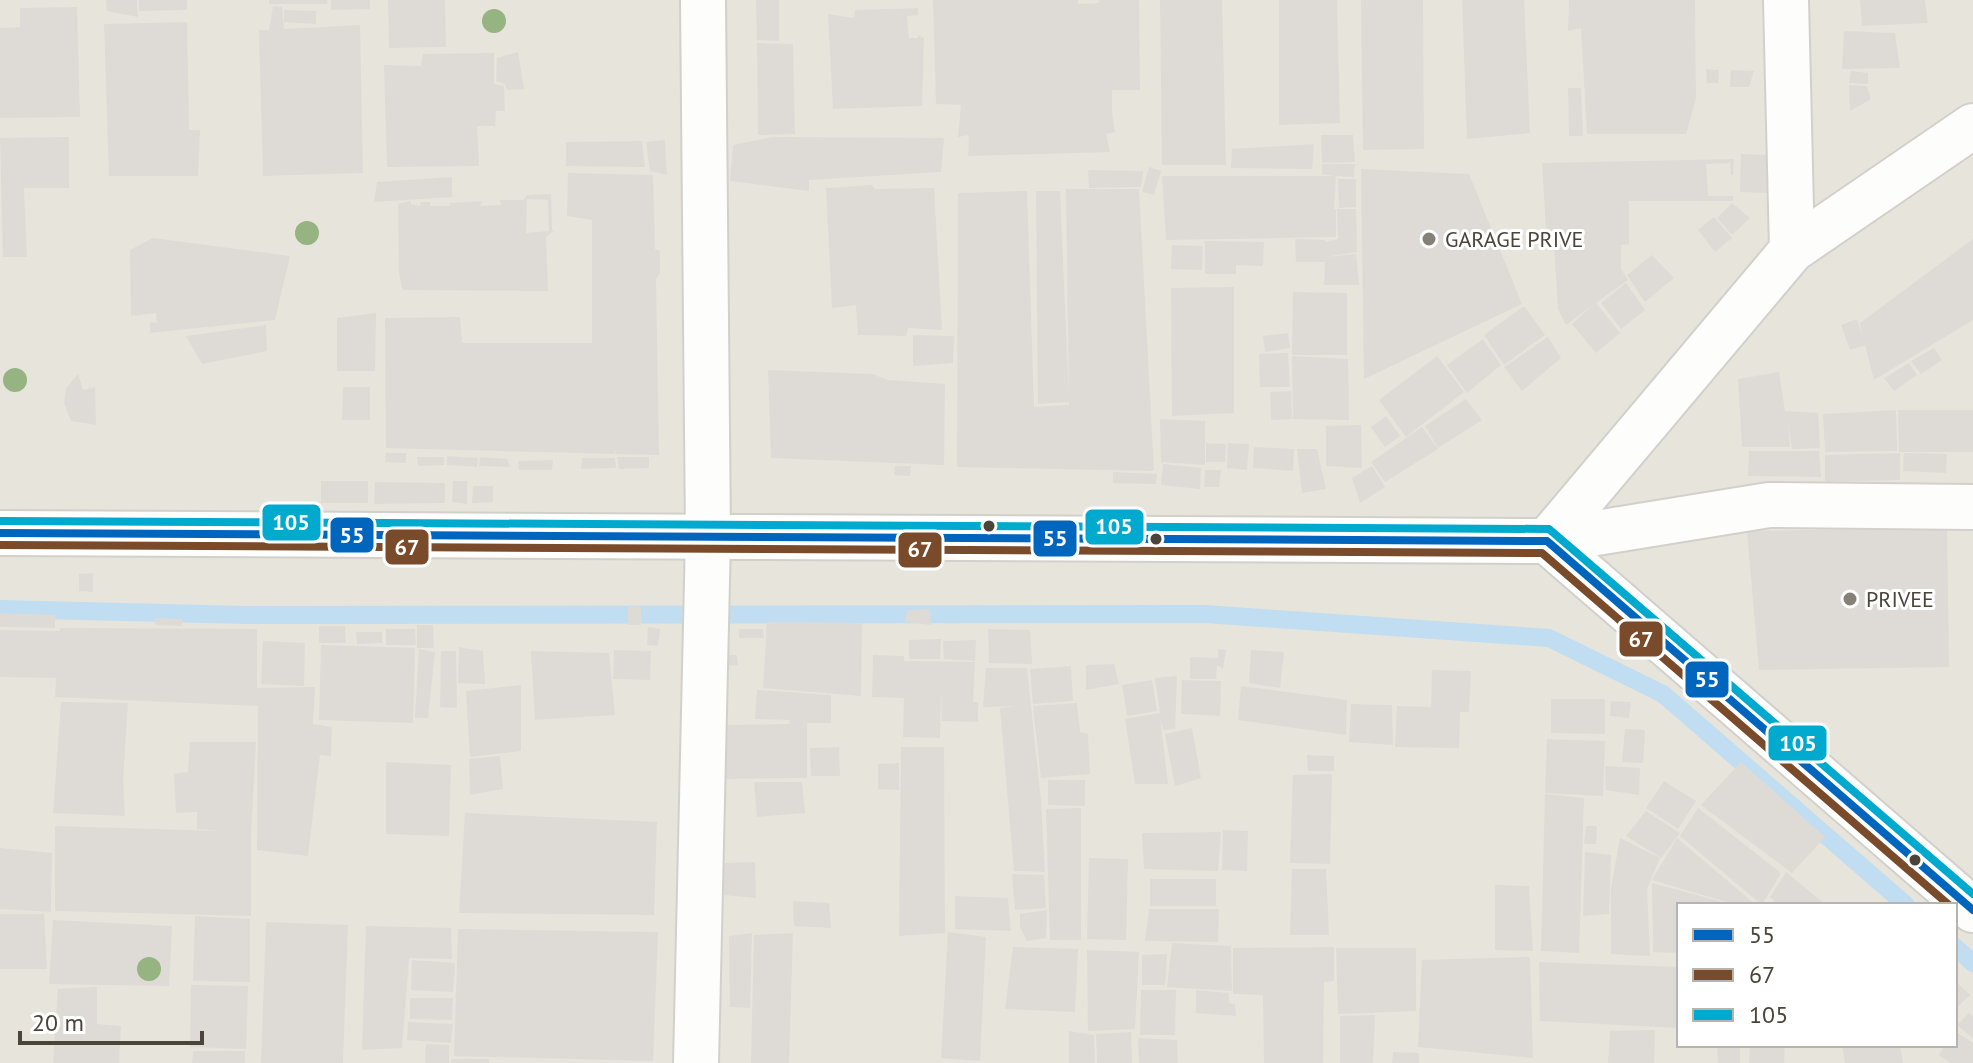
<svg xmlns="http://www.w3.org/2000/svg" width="1973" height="1063" viewBox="0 0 1973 1063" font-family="'PT Sans',sans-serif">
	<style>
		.residential { fill: #e7e4dc; fill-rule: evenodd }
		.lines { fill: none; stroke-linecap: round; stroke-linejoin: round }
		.stream { stroke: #c0ddf1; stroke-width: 18 }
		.building { fill: #dedbd6; fill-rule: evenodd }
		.minor-casing { stroke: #d2d0cb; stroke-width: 48 }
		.minor { stroke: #fdfdfc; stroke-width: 44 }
		.bus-1-casing { stroke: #fff; stroke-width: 14 }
		.bus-2-casing { stroke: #fff; stroke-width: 14 }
		.bus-3-casing { stroke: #fff; stroke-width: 14 }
		.bus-1 { stroke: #0065bd; stroke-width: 8 }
		.bus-2 { stroke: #7a4b2a; stroke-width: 8 }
		.bus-3 { stroke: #00a9ce; stroke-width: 8 }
		.tree { fill: #96b382 }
		.poi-dot { fill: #868178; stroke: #fff; stroke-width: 3 }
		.bus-dot { fill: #4b4439; stroke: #fff; stroke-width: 3 }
		.labels { text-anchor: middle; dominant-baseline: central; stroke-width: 6; stroke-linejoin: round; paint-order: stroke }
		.poi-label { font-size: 22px; fill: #4b4439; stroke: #fff; text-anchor: start }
		.line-badge { stroke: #fff; stroke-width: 3 }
		.badge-label { font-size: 22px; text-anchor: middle; font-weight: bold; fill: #fff }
	</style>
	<rect width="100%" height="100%" fill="#f4f2ee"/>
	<!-- residential -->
	<path class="residential" d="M0 0H1973V1063H0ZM1679 905H1955V1045H1679Z"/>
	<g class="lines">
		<!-- stream -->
		<path class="stream" d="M0 609 246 615 1205 614 1549 638 1663 694 1906 905
			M1955 947 1973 963"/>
	</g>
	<!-- building -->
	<path class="building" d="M106 0H137L138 17 107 11Z
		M139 0H187V10L139 11Z
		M269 0H327L328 4H269Z
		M331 0H370V9L331 10Z
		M388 0H445L446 47 389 48Z
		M756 0H779V41L757 40Z
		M933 0H1078V4L1099 3V0H1139L1140 90H1112V111L1115 132 1106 134 1110 152 968 156 969 135 958 137 961 105 936 104Z
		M1160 0H1222L1226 165H1162Z
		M1279 0H1337L1340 123 1279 125Z
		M1361 0H1423L1424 149 1363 150Z
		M1462 0H1524L1530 133 1467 139Z
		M1569 0H1695L1696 99 1686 134H1587L1581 28 1568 31Z
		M1860 0H1925L1928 23 1862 26Z
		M273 6 282 7 284 29 360 25 363 173 263 176 259 30H269Z
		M77 7 80 117 0 118V28L20 27V8Z
		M918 8V15L907 16 909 38H918V35L924 38 922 106 833 109 828 14 854 18 855 10Z
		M284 10 316 11V24L284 22Z
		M187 22 189 130H200L198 176H109L104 24Z
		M1844 31 1895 33 1900 68 1842 69Z
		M757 43 793 44 795 134 758 135Z
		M518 52 524 89 507 90 505 84 496 81 497 58Z
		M494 53V84L504 86 505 111H496L495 126H477L479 166 387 167 384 65 421 66 423 54Z
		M1706 69 1719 70 1718 83H1707Z
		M1731 70 1754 71 1749 87H1730Z
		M1851 71 1868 73V84L1849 83Z
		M1849 85 1867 86 1871 99 1850 111Z
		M1568 88H1581L1583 136H1569Z
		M1321 135H1353L1355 162 1322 163Z
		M69 137V188H24L27 257H3L0 138Z
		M773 137 944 138 941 172 809 180V191L730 181 733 145Z
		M665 140 667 175 650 171 646 142Z
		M642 141 645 167 566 166V142Z
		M1314 144 1312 169 1231 168 1232 149Z
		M1741 154 1770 155V193L1740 192Z
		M1734 159 1733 175H1731L1730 163 1706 164 1708 196H1733V201H1629V244L1621 245V269L1628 280 1596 303 1620 333 1596 353 1572 324 1593 305 1566 325 1558 309 1554 245 1547 246 1542 163Z
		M1322 164H1355L1354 177 1336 176 1334 209H1336V237L1166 240 1162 176H1333L1322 174Z
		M1149 167 1161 171 1154 195 1142 192Z
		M1361 169 1469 174 1522 304 1364 379Z
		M1088 170 1143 171 1141 187 1089 188Z
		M568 173 653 175 655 249 660 251V273L656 279 659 455 616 454 615 450V454L386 448 385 318 460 317 462 343H592V220L567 216Z
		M452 177V197L374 202 377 182Z
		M1338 179H1356V207L1339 208Z
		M872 185 875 189 934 188 942 330 908 328 906 336 858 335 856 305 832 308 826 188Z
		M1066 189H1139L1154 471 957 467 958 193 1027 191 1034 407 1069 405V402L1038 404 1036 191H1060L1069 398Z
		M551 194 552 231 555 230 546 237 548 291 403 290 399 274 398 204 411 201V204L420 206 421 202H430V206H450V203L482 201 480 206 501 205 500 200H524L527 195ZM527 199 548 200 549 231 526 233Z
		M1732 203 1750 218 1732 235 1717 218Z
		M1337 209H1356L1357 252 1324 257 1356 254 1359 285H1324L1325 262H1296L1295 239 1325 240V242L1338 239Z
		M1714 217 1732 238 1715 252 1698 230Z
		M153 238 290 256 275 320 150 333V322L157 323 156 313 131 316 130 250Z
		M1973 239V320L1874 380 1865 345 1850 350 1841 325 1857 319 1863 338 1860 323Z
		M1205 241 1264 242 1263 266 1236 265V274H1205Z
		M1172 245 1203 246 1202 270 1171 269Z
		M1652 255 1674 278 1645 302 1627 275Z
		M1626 283 1645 310 1621 329 1601 303Z
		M1234 287V413L1172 416 1171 288Z
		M1293 292 1347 293V355H1292Z
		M1524 306 1545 335 1504 365 1484 335Z
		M376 313 375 371H337V318Z
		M266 325 267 351 202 364 186 336Z
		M1288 333 1290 348 1265 352 1263 336Z
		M913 335 954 336 953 363 913 366Z
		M1548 337 1561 358 1522 391 1504 367Z
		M1483 339 1501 365 1467 393 1447 365Z
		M1934 348 1942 360 1921 374 1911 361Z
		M1288 353 1290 387H1260L1259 354Z
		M1292 356 1348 359 1349 420 1293 419Z
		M1437 356 1464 392 1406 437 1379 400Z
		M1909 363 1917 375 1894 391 1884 378Z
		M768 370 872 374 888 380 945 384 944 465 771 458Z
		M1779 372 1785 411 1818 413 1820 448 1792 449 1788 423 1790 447H1742L1738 379Z
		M78 374 83 390 95 387 96 425 71 421 64 403 66 388Z
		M343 387H370V420H342Z
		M1291 391 1292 419 1271 420 1270 392Z
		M1466 399 1482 420 1438 448 1425 426Z
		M1896 410 1897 451 1825 452 1823 414Z
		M1898 410H1973V452H1899Z
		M1386 416 1400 436 1385 447 1371 427Z
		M1160 419 1205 421V465L1161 462Z
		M1361 425 1362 468 1326 466V426Z
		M1422 427 1438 449 1385 482 1371 462Z
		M1206 443 1226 444 1225 462H1206Z
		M1228 443 1249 444 1247 470 1227 468Z
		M1254 447 1294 449 1293 471 1253 468Z
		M1297 449H1317L1326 489 1302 493Z
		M1749 451H1819L1821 477 1748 476Z
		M386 453H406V463L385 462Z
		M1900 453V480L1825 482V455Z
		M1904 453 1947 454 1946 473 1903 471Z
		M447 456 478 458 477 467 447 465Z
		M417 457H444V465L418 466Z
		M480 457 507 459 510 467 479 466Z
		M617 457H649V468L619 469Z
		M582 458H615L616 468 581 469Z
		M553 460 552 470H519L518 461Z
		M1163 464 1201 468 1200 489 1161 485Z
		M895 466H911L910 476 894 475Z
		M1372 466 1385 487 1360 503 1352 478Z
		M1205 470H1221L1219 487H1204Z
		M1113 472 1157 474 1156 484 1113 483Z
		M321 481H368V503H321Z
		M453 481H467V504L452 502Z
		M375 482 445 483V503L374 504Z
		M473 486H493V502L472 503Z
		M1947 528 1949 667 1759 670 1747 531Z
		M93 573V592L79 591V574Z
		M641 606V625H628V607Z
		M930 609 931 625 905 622 907 610Z
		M0 613 55 615V628L0 627Z
		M155 618 183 619 182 626 155 625Z
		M767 622 862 623 861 696 763 688Z
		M417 625H433L434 648H417Z
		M319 626H345L346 643H319Z
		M648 627 660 629 658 646 647 645Z
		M60 628 257 629V688L315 687 313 724 332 727 331 756 320 755 308 856 257 850 258 706 55 697 56 678 0 677V630L60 631Z
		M386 629H415L416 645H386Z
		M739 629H763L764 638H739Z
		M988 629 1030 630 1032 664 989 663Z
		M356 632H382V643L357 644Z
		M941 639 940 659H909V640Z
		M976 640 975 661 944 659 943 641Z
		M263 641 305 643 304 686 261 684Z
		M321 645 415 648 413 723 319 720Z
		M459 647 483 651 485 684 458 683Z
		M419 649 435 652 428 718H415Z
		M1218 649 1226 650 1223 669 1217 665 1216 679H1190V657L1218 658Z
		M614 650 651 651 650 680 613 679Z
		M1251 650 1284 652 1280 688 1249 683Z
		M441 651H456L457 708 440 707Z
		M531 651 609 653 615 715 535 720Z
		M737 655 738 665 720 666V656Z
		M873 655 904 656V661L975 662 973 702H978V722L942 721 941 695 940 738 903 737 904 698 872 697Z
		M1114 664 1119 684 1086 690V665Z
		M1071 666 1073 701 1033 704 1030 669Z
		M986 668H1027L1041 802 1045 872 1014 871 1000 708 1017 706 983 707Z
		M1432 670 1471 671 1469 712H1460L1459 748 1395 747 1397 706 1431 707Z
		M1177 676 1175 729 1163 730 1160 717 1168 784H1135L1125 719 1160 713 1155 678Z
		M1152 680 1157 711 1127 716 1122 685Z
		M1182 680 1221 681 1220 716 1181 714Z
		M521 685V751L470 757 466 691Z
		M1241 686 1347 700 1346 735 1238 720Z
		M757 690 831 695V723H807V778L724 779 727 725 789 724 790 720 755 719Z
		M1551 699H1605V734L1551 733Z
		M1611 701 1631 702 1629 718 1610 716Z
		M61 702 128 703 123 780 125 816 53 813Z
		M1077 703 1080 732 1088 734 1090 774 1041 778 1033 706Z
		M1351 704 1392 705 1393 745 1349 742Z
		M1192 728 1201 778 1175 786 1165 734Z
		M1625 729 1645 730 1643 763 1622 762Z
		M1547 739 1605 741 1603 796 1545 793Z
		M190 742H256L251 832V916L55 911V826L220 831 197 829V812L176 813 174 774 188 772Z
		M839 747 840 776H811L810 748Z
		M901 747H944L945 933 899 936Z
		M1307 755 1334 756V771H1308Z
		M500 756 503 789 470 795 469 759Z
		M386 762 451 765 449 836 386 834Z
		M1741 762 1825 837 1792 873 1701 805Z
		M899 763V790L878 789V764Z
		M1605 766 1640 768 1639 795 1606 790Z
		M1332 774 1330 864 1290 863 1293 775Z
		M1048 780H1085V806L1048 805Z
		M1664 781 1696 801 1678 829 1646 808Z
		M754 782H802L805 813 757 817Z
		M1545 794 1584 798 1579 953 1541 951Z
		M1081 808V940H1050L1046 809Z
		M1698 808 1781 873 1762 905 1680 836Z
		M1646 811 1680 833 1661 858 1626 836Z
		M465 813 657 822 654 915 459 913Z
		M1586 826H1597L1596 844H1584Z
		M1223 830 1248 831 1247 871 1222 870Z
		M1221 832 1218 871 1144 869 1142 833Z
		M1620 838 1660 858 1647 889 1650 956 1611 954V888Z
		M1677 838 1756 905 1730 903 1652 880Z
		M0 848 52 853 51 912 0 909Z
		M1585 852 1611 855 1609 914 1583 916Z
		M1089 858 1128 859 1126 940 1087 939Z
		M755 862 756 898 724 895V863Z
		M1292 869H1326L1329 935H1290Z
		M1786 872 1826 905H1772L1774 901 1770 897Z
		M1012 874 1044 875 1046 908 1015 910Z
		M1150 879H1216V906H1150Z
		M1652 883 1730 904V905H1679V953L1653 952Z
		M1495 885 1529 886 1533 951 1495 950Z
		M955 896 1008 898 1011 931 955 929Z
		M793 901 829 903 831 928 794 926Z
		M1149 909H1219L1218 942 1145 941Z
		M1047 910 1046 938 1027 941 1020 927V914Z
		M0 914H44L47 969H0Z
		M195 916 250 919V982L193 981Z
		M53 920 172 926 169 986 49 984Z
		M266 922 348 925 343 1063H261Z
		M366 926 451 928 452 959 409 958 402 1048 362 1050Z
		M458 929 658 932 653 1061 454 1056Z
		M948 932 986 937 980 1061 941 1058Z
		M752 933 750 1008 730 1007 729 936Z
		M793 933 789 1063H751L754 935Z
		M1172 943 1231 946 1232 991 1167 987Z
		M1013 947 1078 949 1075 1012 1005 1009Z
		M1334 947V981L1324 982 1323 1063H1264L1263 995 1233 994V948Z
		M1336 948H1416V1011L1338 1014Z
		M1087 950 1139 952 1135 1029 1088 1031Z
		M1167 954 1165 985H1142V955Z
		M1530 957 1533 1058 1418 1047 1422 960Z
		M412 960 455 963 453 992 411 990Z
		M1539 962 1679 967V1028L1540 1021Z
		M1955 981 1970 995 1955 1009Z
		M191 985 248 986 246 1049 190 1047Z
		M97 987V1024L121 1026 119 1063H53L58 989Z
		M1141 990H1176L1175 1035H1140Z
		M1196 990 1229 993V1003L1235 1004 1236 1016 1196 1013Z
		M410 998H453L452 1020 410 1019Z
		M1969 1013 1973 1016V1038L1957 1025Z
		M1375 1015 1373 1063H1340V1016Z
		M408 1022 453 1024 451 1043 407 1040Z
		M1655 1030 1654 1063H1608L1610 1031Z
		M1069 1031 1094 1035 1095 1063H1069Z
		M1955 1031 1973 1043V1063H1950L1939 1055 1945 1045H1955Z
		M1131 1032 1132 1063H1097L1096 1034Z
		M1138 1038 1177 1040 1178 1063H1139Z
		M426 1044 449 1045V1063H425Z
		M1717 1045H1740V1063H1718Z
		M1750 1045H1785L1784 1063H1749Z
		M1842 1045H1900L1903 1063H1845Z
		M193 1051H245V1063H192Z
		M1393 1052 1419 1053V1063H1392Z
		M452 1059H489V1063H451Z"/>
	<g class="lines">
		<!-- minor casing -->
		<g class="minor-casing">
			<path id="minor" d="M1786 0 1792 250
				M0 533 1547 541 1973 910
				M1547 541 1792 250 1973 126
				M1547 541 1769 505 1973 507
				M696 1063 708 537 703 0"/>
		</g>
		<!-- minor -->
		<use href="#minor" class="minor"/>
		<!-- bus-1 casing -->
		<g class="bus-1-casing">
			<path id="bus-1" d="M0 533 1547 541 1973 910"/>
		</g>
		<!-- bus-2 casing -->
		<g class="bus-2-casing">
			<path id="bus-2" d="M0 545 1542 553 1949 905"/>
		</g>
		<!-- bus-3 casing -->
		<g class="bus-3-casing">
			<path id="bus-3" d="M0 521 1549 529 1973 894"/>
		</g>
		<!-- bus-1 -->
		<use href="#bus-1" class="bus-1"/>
		<!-- bus-2 -->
		<use href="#bus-2" class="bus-2"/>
		<!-- bus-3 -->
		<use href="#bus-3" class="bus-3"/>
	</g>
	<!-- trees -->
	<g class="tree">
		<circle cx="494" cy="21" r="12"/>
		<circle cx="307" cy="233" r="12"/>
		<circle cx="15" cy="380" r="12"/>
		<circle cx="149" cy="969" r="12"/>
	</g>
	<!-- markers -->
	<g class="poi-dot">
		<circle cx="1429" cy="239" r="8"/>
		<circle cx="1850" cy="599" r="8"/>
	</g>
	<g class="bus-dot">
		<circle cx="989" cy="526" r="7"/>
		<circle cx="1156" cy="539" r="7"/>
		<circle cx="1915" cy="860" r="7"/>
	</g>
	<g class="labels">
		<!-- poi labels -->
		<g class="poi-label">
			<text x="1445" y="239">GARAGE PRIVE</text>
			<text x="1866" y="599">PRIVEE</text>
		</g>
	</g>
	<g class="line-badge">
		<rect x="261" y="503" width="61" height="39" rx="8" fill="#00a9ce"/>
		<rect x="1084" y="508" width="61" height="38" rx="8" fill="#00a9ce"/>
		<rect x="329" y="516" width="46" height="38" rx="8" fill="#0065bd"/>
		<rect x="1032" y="519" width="46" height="39" rx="8" fill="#0065bd"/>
		<rect x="384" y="528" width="46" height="38" rx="8" fill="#7a4b2a"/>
		<rect x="897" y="531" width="46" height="38" rx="8" fill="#7a4b2a"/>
		<rect x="1618" y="620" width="46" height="38" rx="8" fill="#7a4b2a"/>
		<rect x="1684" y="660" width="46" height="39" rx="8" fill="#0065bd"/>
		<rect x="1767" y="724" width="61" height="38" rx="8" fill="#00a9ce"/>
	</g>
	<g class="badge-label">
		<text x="291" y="530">105</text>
		<text x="1114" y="534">105</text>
		<text x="352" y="543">55</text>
		<text x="1055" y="546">55</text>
		<text x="407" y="555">67</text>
		<text x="920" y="557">67</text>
		<text x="1641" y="647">67</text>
		<text x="1707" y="687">55</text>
		<text x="1798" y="751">105</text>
	</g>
	<!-- legend -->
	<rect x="1677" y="903" width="280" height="144" fill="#ffffff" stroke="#b7b4b0" stroke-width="2"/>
	<rect x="1693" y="929" width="40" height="12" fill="#0065bd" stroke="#b7b4b0" stroke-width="2"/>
	<text x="1749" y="943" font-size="24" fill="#4b4439">55</text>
	<rect x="1693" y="969" width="40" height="12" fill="#7a4b2a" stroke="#b7b4b0" stroke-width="2"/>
	<text x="1749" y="983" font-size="24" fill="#4b4439">67</text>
	<rect x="1693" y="1009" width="40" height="12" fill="#00a9ce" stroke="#b7b4b0" stroke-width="2"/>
	<text x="1749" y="1023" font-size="24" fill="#4b4439">105</text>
	<!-- scale -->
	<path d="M20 1031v12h182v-12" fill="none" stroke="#4b4439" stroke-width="4"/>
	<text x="32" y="1031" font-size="24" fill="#4b4439" stroke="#ffffff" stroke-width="6" paint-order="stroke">20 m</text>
</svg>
